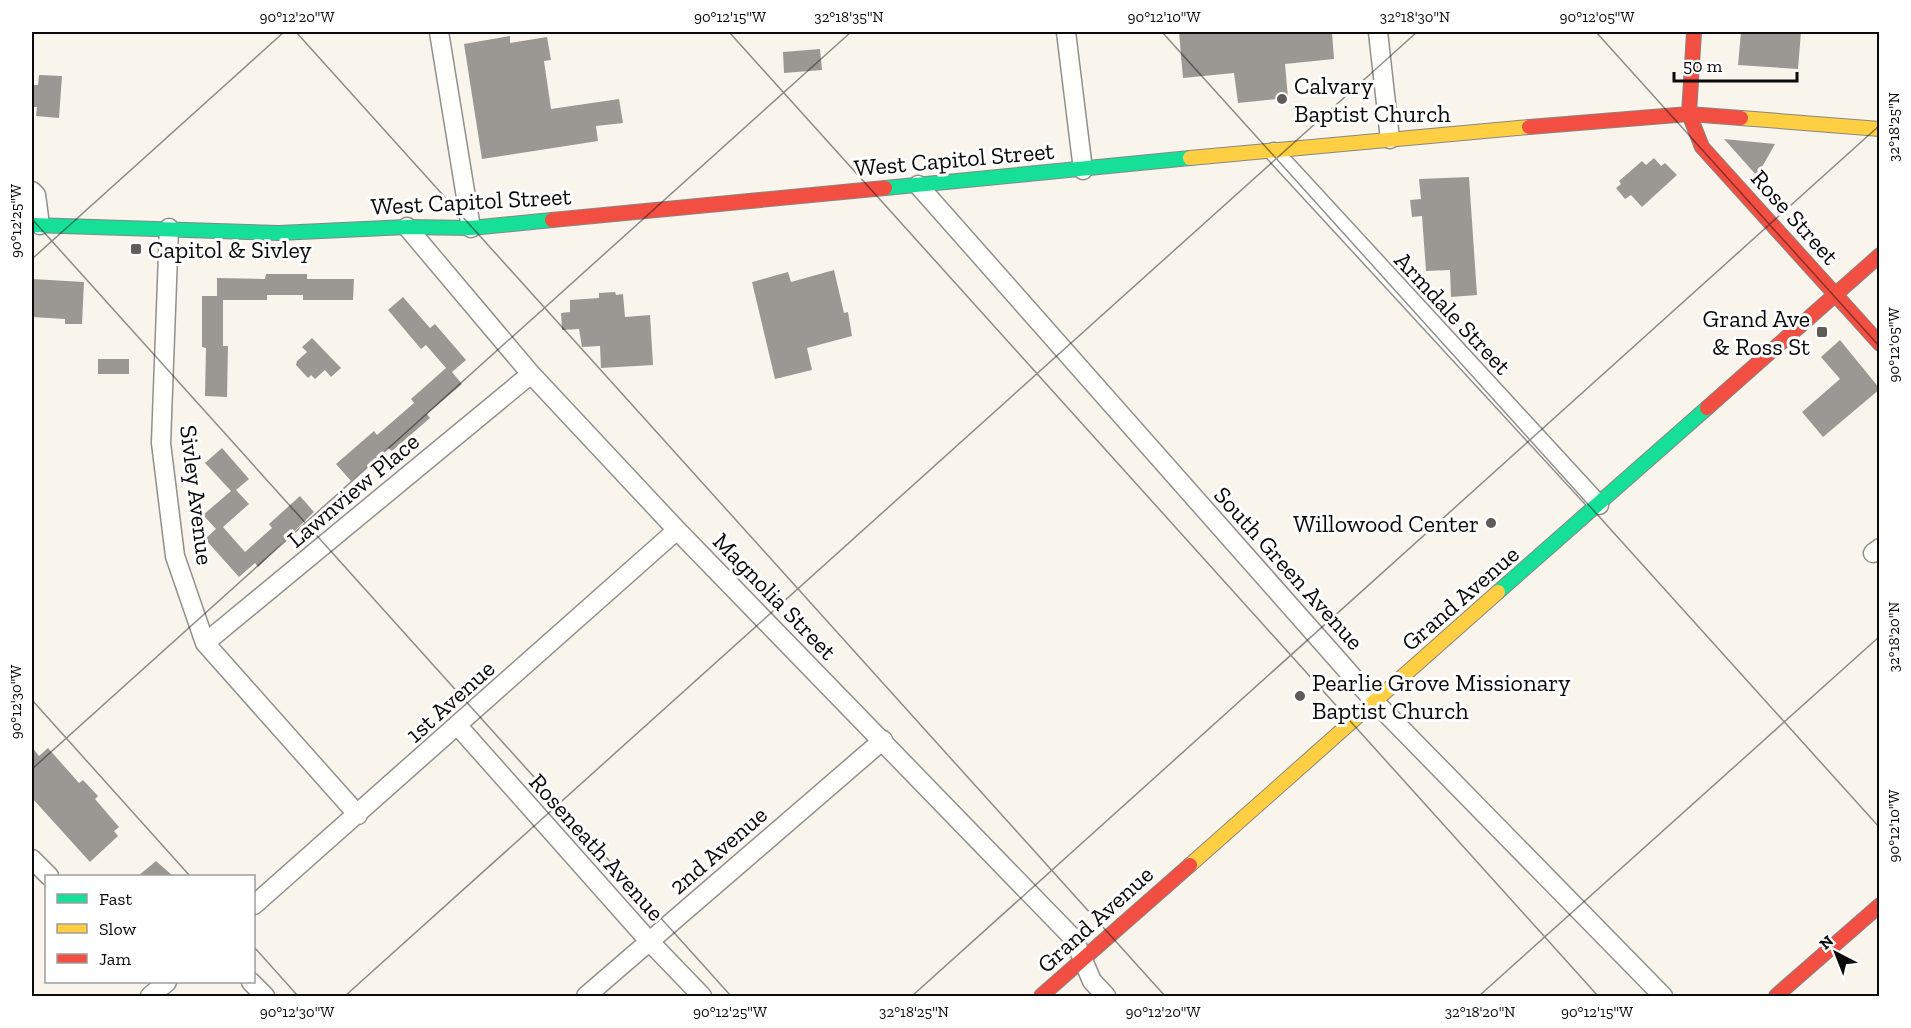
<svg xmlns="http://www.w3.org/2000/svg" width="1911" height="1028" viewBox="0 0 1911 1028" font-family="'Zilla Slab',serif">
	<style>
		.building { fill: #9b9894 }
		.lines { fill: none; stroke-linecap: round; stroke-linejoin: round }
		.street-casing { stroke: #92908c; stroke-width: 21 }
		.fast-casing { stroke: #888683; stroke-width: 16 }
		.slow-casing { stroke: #888683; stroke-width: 16 }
		.jam-casing { stroke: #888683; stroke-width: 16 }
		.street { stroke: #fefefc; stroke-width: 18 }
		.fast { stroke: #16e098; stroke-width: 14 }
		.slow { stroke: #ffcf43; stroke-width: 14 }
		.jam { stroke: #f24e42; stroke-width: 14 }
		.ticks { fill: none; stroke: #0a0a0a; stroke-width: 1.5; stroke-opacity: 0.45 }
		.poi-dot { fill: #5e5c59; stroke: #fff; stroke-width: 2 }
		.labels { text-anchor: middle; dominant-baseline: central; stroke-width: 6; stroke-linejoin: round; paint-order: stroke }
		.poi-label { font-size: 24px; fill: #0a0a0a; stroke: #fff; text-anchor: start }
		.street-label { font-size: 24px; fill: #0a0a0a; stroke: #fff }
		.neatline { fill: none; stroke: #0a0a0a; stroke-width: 2 }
		.ticks-label { font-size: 15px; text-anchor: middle; fill: #0a0a0a }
	</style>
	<rect width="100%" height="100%" fill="#f9f5ed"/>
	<!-- building -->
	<path class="building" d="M1179 32H1332L1334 59 1285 64 1288 98 1238 103 1234 73 1183 78Z
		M1741 32H1801L1798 69 1738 65Z
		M510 36V43L547 37 551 60 544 61 551 109 619 99 623 123 596 126 598 141 482 159 464 44Z
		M820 49 822 70 784 73 783 52Z
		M39 75 62 76 59 118 36 116 37 107H32L34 85H38Z
		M1724 139 1775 144 1757 176Z
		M1654 158 1661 166 1665 163 1677 175 1642 207 1631 195 1625 199 1616 188 1621 184 1619 181 1642 161 1646 165Z
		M1469 177 1477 295 1451 297 1450 270 1426 271 1422 216 1412 217 1410 200 1421 199 1419 179Z
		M834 270 844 313 848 312 852 336 807 348 812 370 775 379 752 282 788 272 791 282Z
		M266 274H307V279H354L353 300H303V295H267V300H223V346H228L227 397 205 396 206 348 202 347V296H217V278L265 279Z
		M32 279 84 282 82 324H65V319L32 317Z
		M615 292 616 295 623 294 625 317 650 315 653 365 601 368 600 346 582 347 579 329 562 330 561 313 570 312V300L599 298V293Z
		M403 297 430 328 435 324 466 360 452 372 462 384 427 414 430 418 392 451 388 448 351 481 336 464 374 431 377 435 414 403 411 399 446 368 426 345 421 349 388 310Z
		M312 338 341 368 331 377 325 370 315 379 311 375 308 378 296 365 297 361 307 352 302 347Z
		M1840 340 1880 389 1823 437 1802 412 1840 379 1821 357Z
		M98 359H129V374H98Z
		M222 448 249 479 236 490 249 504 223 527 245 552 272 528 269 524 300 496 314 512 258 567 255 563 239 577 205 539 216 529 203 515 231 491 205 463Z
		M32 747 39 756 48 748 79 783 83 780 98 796 95 799 119 827 114 831 118 836 90 862 32 798Z
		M156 861 173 876H138Z"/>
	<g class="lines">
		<!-- street casing -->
		<g class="street-casing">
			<path id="street" d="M439 32 471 228
				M1066 32 1083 170
				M1378 32 1390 139
				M1274 152 1599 505
				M918 185 1375 702 1663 996
				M32 191 36 195 40 225
				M407 227 531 374 677 530 1074 939 1092 981 1106 996
				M169 228 161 443 175 556 205 643 358 815
				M1873 553 1880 548
				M205 643 531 374
				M458 726 649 941 702 996
				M32 859 49 876
				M254 905 677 530
				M251 982 265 996
				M150 996 167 982
				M586 996 883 740"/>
		</g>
		<!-- fast casing -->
		<g class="fast-casing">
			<path id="fast" d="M885 188 1190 158
				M32 225 279 233 407 227 471 228 552 220
				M1498 592 1707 408"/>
		</g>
		<!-- slow casing -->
		<g class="slow-casing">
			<path id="slow" d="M1741 118 1880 129
				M1190 158 1529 127
				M1190 865 1498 592"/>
		</g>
		<!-- jam casing -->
		<g class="jam-casing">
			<path id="jam" d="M1694 32 1689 114 1702 147 1880 344
				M1529 127 1689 114 1741 118
				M552 220 885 188
				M1707 408 1880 255
				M1041 996 1190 865
				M1776 996 1880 905"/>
		</g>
		<!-- street -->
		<use href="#street" class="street"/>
		<!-- fast -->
		<use href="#fast" class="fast"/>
		<!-- slow -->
		<use href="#slow" class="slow"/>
		<!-- jam -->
		<use href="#jam" class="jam"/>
	</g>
	<!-- ticks -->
	<path class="ticks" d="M296 32 1165 996M729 32 1598 996M1162 32 1880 828M1596 32 1880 347M32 219 731 996M32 259 284 32M32 700 190 876M32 769 851 32M254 947 298 996M345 996 1417 32M912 996 1880 125M1479 996 1880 636"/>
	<!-- markers -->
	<g class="poi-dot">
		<circle cx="1282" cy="99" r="6"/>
		<rect x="130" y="243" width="12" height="12" rx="3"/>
		<rect x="1816" y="326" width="12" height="12" rx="3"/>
		<circle cx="1491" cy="523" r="6"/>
		<circle cx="1300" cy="696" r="6"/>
	</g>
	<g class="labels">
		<!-- poi labels -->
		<g class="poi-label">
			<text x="1294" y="85">Calvary<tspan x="1294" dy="28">Baptist Church</tspan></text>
			<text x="148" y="249">Capitol &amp; Sivley</text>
			<text x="1810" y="318" text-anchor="end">Grand Ave<tspan x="1810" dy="28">&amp; Ross St</tspan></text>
			<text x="1479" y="523" text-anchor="end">Willowood Center</text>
			<text x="1312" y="682">Pearlie Grove Missionary<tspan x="1312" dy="28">Baptist Church</tspan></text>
		</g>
		<!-- street labels -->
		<g class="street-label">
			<text transform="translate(954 159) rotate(-5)">West Capitol Street</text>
			<text transform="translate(471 201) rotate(-3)">West Capitol Street</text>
			<text transform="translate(1795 217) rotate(48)">Rose Street</text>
			<text transform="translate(1453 313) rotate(47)">Armdale Street</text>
			<text transform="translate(353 490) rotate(-40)">Lawnview Place</text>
			<text transform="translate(197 495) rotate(83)">Sivley Avenue</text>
			<text transform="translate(1289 568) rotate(48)">South Green Avenue</text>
			<text transform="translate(775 596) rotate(46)">Magnolia Street</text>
			<text transform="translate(1460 598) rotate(-41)">Grand Avenue</text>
			<text transform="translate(450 701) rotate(-42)">1st Avenue</text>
			<text transform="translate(597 847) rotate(48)">Roseneath Avenue</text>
			<text transform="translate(718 850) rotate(-41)">2nd Avenue</text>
			<text transform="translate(1095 919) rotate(-42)">Grand Avenue</text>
		</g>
	</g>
	<!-- border -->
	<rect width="1911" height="1028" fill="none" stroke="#ffffff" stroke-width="66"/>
	<!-- legend -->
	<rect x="45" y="875" width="210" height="108" fill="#ffffff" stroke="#9d9d9d" stroke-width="1.5"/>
	<rect x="57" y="894" width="30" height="9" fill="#16e098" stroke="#9d9d9d" stroke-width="1.5"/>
	<text x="99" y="905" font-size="18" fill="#0a0a0a">Fast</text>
	<rect x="57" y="924" width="30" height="9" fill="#ffcf43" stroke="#9d9d9d" stroke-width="1.5"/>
	<text x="99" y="935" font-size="18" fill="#0a0a0a">Slow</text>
	<rect x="57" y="954" width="30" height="9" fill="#f24e42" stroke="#9d9d9d" stroke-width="1.5"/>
	<text x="99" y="965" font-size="18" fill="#0a0a0a">Jam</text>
	<!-- north arrow -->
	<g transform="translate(1836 953) rotate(318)" stroke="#ffffff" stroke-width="4.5" paint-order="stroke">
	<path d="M0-4.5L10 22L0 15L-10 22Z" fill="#0a0a0a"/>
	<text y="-9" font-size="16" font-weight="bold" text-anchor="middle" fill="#0a0a0a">N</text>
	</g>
	<!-- scale -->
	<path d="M1674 72v9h123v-9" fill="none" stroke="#0a0a0a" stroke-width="3"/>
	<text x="1683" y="72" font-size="18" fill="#0a0a0a" stroke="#ffffff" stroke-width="4.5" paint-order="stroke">50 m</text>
	<rect x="33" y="33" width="1845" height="962" class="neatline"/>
	<g class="ticks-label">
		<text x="297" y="22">90°12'20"W</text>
		<text x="730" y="22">90°12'15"W</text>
		<text x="849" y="22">32°18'35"N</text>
		<text x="1164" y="22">90°12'10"W</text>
		<text x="1415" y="22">32°18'30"N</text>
		<text x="1597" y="22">90°12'05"W</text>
		<text transform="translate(1894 127) rotate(-90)" y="5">32°18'25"N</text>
		<text transform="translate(16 221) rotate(-90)" y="5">90°12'25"W</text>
		<text transform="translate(1894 345) rotate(-90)" y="5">90°12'05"W</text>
		<text transform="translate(1894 637) rotate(-90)" y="5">32°18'20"N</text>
		<text transform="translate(16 702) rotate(-90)" y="5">90°12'30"W</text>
		<text transform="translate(1894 826) rotate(-90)" y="5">90°12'10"W</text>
		<text x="297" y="1017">90°12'30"W</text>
		<text x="730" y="1017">90°12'25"W</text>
		<text x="914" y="1017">32°18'25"N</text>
		<text x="1163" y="1017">90°12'20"W</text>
		<text x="1480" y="1017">32°18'20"N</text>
		<text x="1597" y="1017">90°12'15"W</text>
	</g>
</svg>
